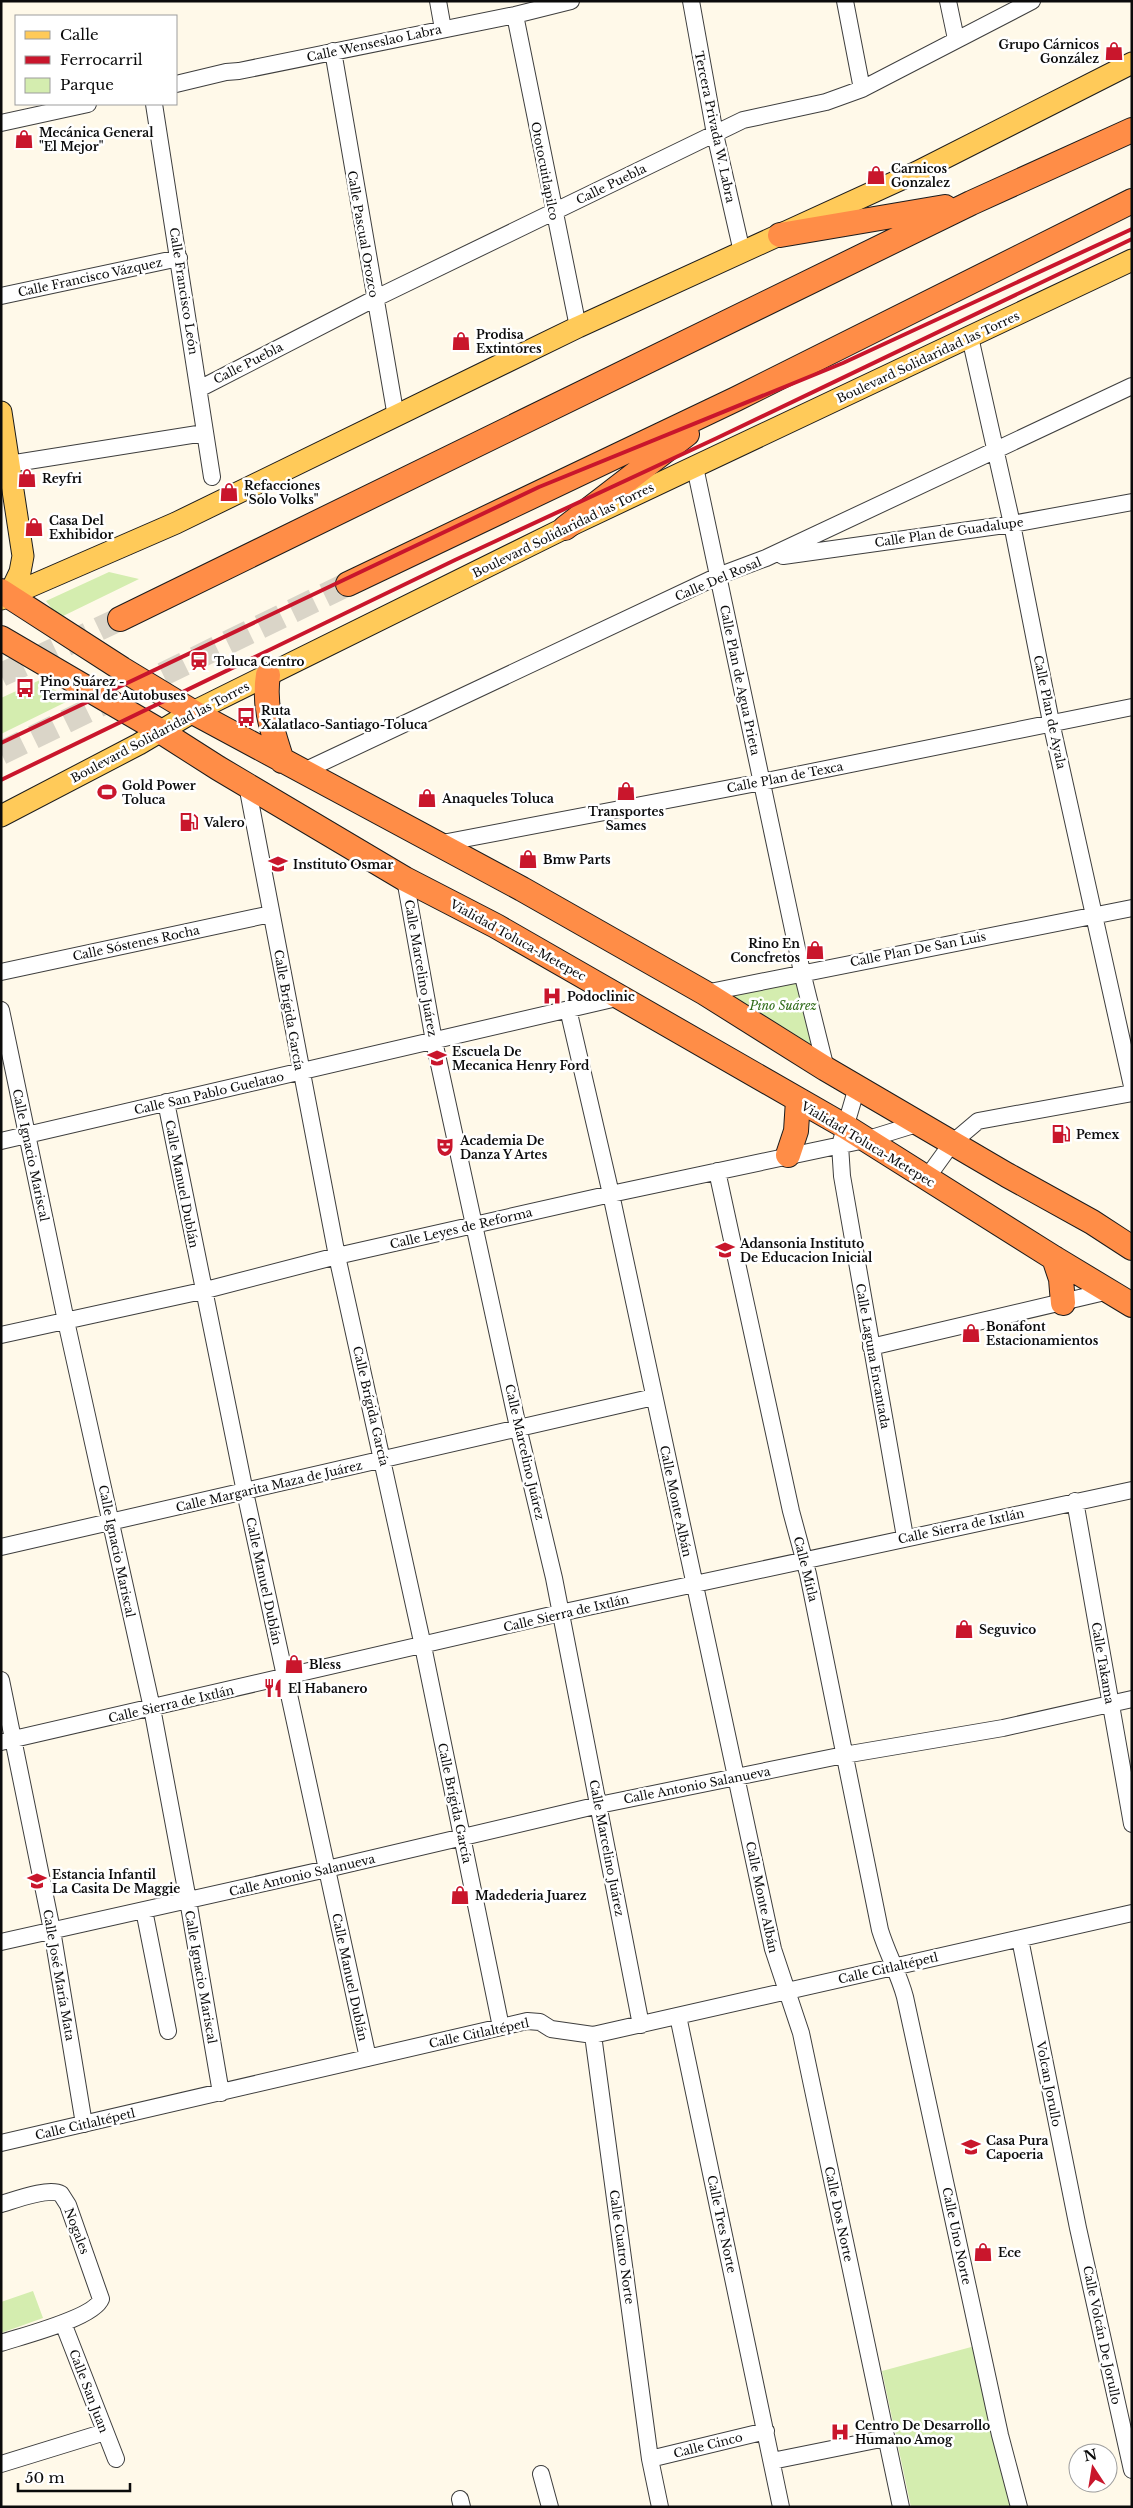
<svg xmlns="http://www.w3.org/2000/svg" width="1133" height="2508" viewBox="0 0 1133 2508" font-family="'Libre Baskerville',serif">
	<style>
		.green { fill: #d4edaf }
		.lines { fill: none; stroke-linecap: round; stroke-linejoin: round }
		.highway-tunnel { stroke: #dad5c8; stroke-width: 24; stroke-dasharray: 24 12; stroke-linecap: butt }
		.minor-casing { stroke: #3e3e3e; stroke-width: 18 }
		.major-casing { stroke: #1c1c1c; stroke-width: 23 }
		.highway-casing { stroke: #1c1c1c; stroke-width: 26 }
		.minor { stroke: #fff; stroke-width: 16 }
		.major { stroke: #ffca59; stroke-width: 21 }
		.highway { stroke: #ff8d47; stroke-width: 24 }
		.rail { stroke: #c9162c; stroke-width: 4 }
		.labels { text-anchor: middle; dominant-baseline: central; stroke-width: 5; stroke-linejoin: round; paint-order: stroke }
		.street-label { font-size: 12px; fill: #0b0b0b; stroke: #fff }
		.poi-label { font-size: 12px; font-weight: bold; fill: #0b0b0b; stroke: #fff; text-anchor: start }
		.park-label { font-size: 12px; font-style: italic; fill: #2d6916; stroke: #fff }
	</style>
	<rect width="100%" height="100%" fill="#fff9e9"/>
	<!-- green -->
	<path class="green" d="M109 572 139 579 59 618 46 601Z
		M40 680 70 700 1 734V698Z
		M796 983 815 1047 732 995Z
		M33 2291 43 2318 1 2333V2302Z
		M975 2346 1011 2507H911L882 2371Z"/>
	<g class="lines">
		<!-- highway-tunnel -->
		<path class="highway-tunnel" d="M1 675 120 619
			M1 753 348 584"/>
		<!-- minor casing -->
		<g class="minor-casing">
			<path id="minor" d="M438 1 443 29
				M691 1 715 134 742 252
				M845 1 862 89
				M948 1 956 39
				M515 15 578 327
				M333 51 396 417
				M176 84 226 72 239 71 515 15 571 1
				M154 104 212 477
				M1 123 88 104
				M1 296 179 258
				M970 337 1012 524 1051 722 1132 1086
				M199 389 374 299 743 120 826 102 862 89 1032 1
				M9 464 204 433
				M695 467 802 972 826 1069
				M783 556 1012 524 1132 502
				M304 771 718 576 766 558 1132 386
				M247 785 337 1256 423 1646 501 2027
				M437 844 762 782 1132 707
				M405 879 434 1041 518 1427 554 1578 641 2025
				M1 972 271 914
				M705 993 1132 908
				M568 1009 611 1194 773 1949 801 2033 901 2507
				M1 1010 66 1321 152 1708 188 1900 221 2093
				M857 1087 840 1145 842 1176 905 1537
				M166 1102 245 1492 368 2058
				M1 1141 621 997
				M717 1171 791 1511 808 1574 880 1930C887 1953 899 1974 905 1997L1000 2435 1019 2507
				M926 1179 952 1143 978 1121 1132 1093
				M1 1335 202 1291 337 1256 611 1194 865 1140 920 1123
				M871 1347 1109 1291
				M1075 1501 1132 1824
				M1 1547 654 1397
				M1 1680 52 1930 84 2124
				M1 1742 560 1613 1132 1490
				M144 1910 168 2031
				M1020 1939 1078 2228 1132 2470
				M1 1942 327 1869 599 1805 844 1755 1003 1728 1132 1699
				M678 2016 781 2507
				M593 2035 650 2459 660 2507
				M1 2143 527 2021 540 2022 551 2029 593 2035 1132 1913
				M1 2204C15 2200 49 2187 61 2194L68 2205 101 2299C94 2318 22 2336 1 2343
				M63 2323 116 2459
				M650 2459 766 2431
				M772 2461 886 2438
				M1 2464 105 2432
				M541 2474 550 2507
				M460 2499 462 2507"/>
		</g>
		<!-- major casing -->
		<g class="major-casing">
			<path id="major" d="M1 412 23 556 20 572 9 595
				M1 599 176 523 578 327 917 172 1132 63
				M1 816 139 744 193 712 565 528 1132 260"/>
		</g>
		<!-- highway casing -->
		<g class="highway-casing">
			<path id="highway" d="M780 235 945 207
				M565 528 687 434
				M348 584 736 399 1132 201
				M1 591 122 669 193 712 522 889 705 993 826 1069 1007 1175 1092 1222 1132 1248
				M120 619 971 203 1132 130
				M1 638 160 731 218 768 405 879 496 926 846 1127 1054 1258 1132 1305
				M268 675C263 706 273 732 282 761
				M788 1155 796 1131 798 1100
				M1054 1258 1061 1279 1063 1303"/>
		</g>
		<!-- minor -->
		<use href="#minor" class="minor"/>
		<!-- major -->
		<use href="#major" class="major"/>
		<!-- highway -->
		<use href="#highway" class="highway"/>
		<!-- rail -->
		<path class="rail" d="M1 743 539 487 843 363 1132 229
			M1 780 455 560 717 438 1132 239"/>
	</g>
	<!-- icons -->
	<defs>
		<g id="shop-bare" transform="scale(1.5)"><path d="M-5-2.5h2.3a2.7 3.5 0 0 1 5.4 0H5L5.5 6h-11ZM-1.5-2.5h3a1.5 2.3 0 0 0-3 0Z" fill="#c9162c" stroke="#fff" stroke-width="2.5" paint-order="stroke"/></g>
		<g id="station-bare" transform="scale(1.5)"><path d="M-3-6H3Q5-6 5-4V2Q5 4 3 4L4.5 6H3L1.5 4h-3L-3 6H-4.5L-3 4Q-5 4-5 2V-4Q-5-6-3-6ZM-3.5-4v3h7v-3ZM-3.5 1v1.5H-2V1ZM2 1v1.5H3.5V1Z" fill="#c9162c" stroke="#fff" stroke-width="2.5" paint-order="stroke"/></g>
		<g id="bus-bare" transform="scale(1.5)"><path d="M-5-6H5V4H4V6H2V4H-2V6H-4V4H-5ZM-3.5-4V0h7V-4ZM-3.5 1.2v1.5H-2V1.2ZM2 1.2v1.5H3.5V1.2Z" fill="#c9162c" stroke="#fff" stroke-width="2.5" paint-order="stroke"/></g>
		<g id="stadium-bare" transform="scale(1.5)"><path d="M0-5a6.5 5 0 1 0 0 10a6.5 5 0 1 0 0-10ZM-3.5-1.8h7v3.6h-7Z" fill="#c9162c" stroke="#fff" stroke-width="2.5" paint-order="stroke"/></g>
		<g id="fuel-bare" transform="scale(1.5)"><path d="M-5.5-6h7V0h2V4h1.3V-2.5L3-4.5l.8-.8L6-3V5H2.5V1h-1V6h-7ZM-4.2-4.7v3.2H.2V-4.7Z" fill="#c9162c" stroke="#fff" stroke-width="2.5" paint-order="stroke"/></g>
		<g id="school-bare" transform="scale(1.5)"><path d="M0-5L7-2L0 1L-7-2ZM-4 1L0 2.5L4 1V4Q0 6-4 4Z" fill="#c9162c" stroke="#fff" stroke-width="2.5" paint-order="stroke"/></g>
		<g id="hospital-bare" transform="scale(1.5)"><path d="M-5-5h3v3.5h4V-5h3V5h-3V1.5h-4V5h-3Z" fill="#c9162c" stroke="#fff" stroke-width="2.5" paint-order="stroke"/></g>
		<g id="university-bare" transform="scale(1.5)"><path d="M0-5L7-2L0 1L-7-2ZM-4 1L0 2.5L4 1V4Q0 6-4 4Z" fill="#c9162c" stroke="#fff" stroke-width="2.5" paint-order="stroke"/></g>
		<g id="theatre-bare" transform="scale(1.5)"><path d="M-5-5.5Q0-4 5-5.5V0Q5 5 0 6Q-5 5-5 0ZM-3.3-2.5H-1v1.5H-3.3ZM1-2.5H3.3v1.5H1ZM-2.8 1Q0 5.5 2.8 1Z" fill="#c9162c" stroke="#fff" stroke-width="2.5" paint-order="stroke"/></g>
		<g id="restaurant-bare" transform="scale(1.5)"><path d="M-5-6h1v4h1v-4h1v4h1v-4h1v5L-1.5 .5V6h-2V.5L-5-1ZM5-6V6H3V1.5H1.5Q1.5-4 5-6Z" fill="#c9162c" stroke="#fff" stroke-width="2.5" paint-order="stroke"/></g>
	</defs>
	<g fill-rule="evenodd">
		<use href="#shop-bare" x="1114" y="51"/>
		<use href="#shop-bare" x="24" y="139"/>
		<use href="#shop-bare" x="876" y="175"/>
		<use href="#shop-bare" x="461" y="341"/>
		<use href="#shop-bare" x="27" y="478"/>
		<use href="#shop-bare" x="229" y="492"/>
		<use href="#shop-bare" x="34" y="527"/>
		<use href="#station-bare" x="199" y="661"/>
		<use href="#bus-bare" x="25" y="688"/>
		<use href="#bus-bare" x="246" y="717"/>
		<use href="#shop-bare" x="626" y="791"/>
		<use href="#stadium-bare" x="107" y="792"/>
		<use href="#shop-bare" x="427" y="798"/>
		<use href="#fuel-bare" x="189" y="822"/>
		<use href="#shop-bare" x="528" y="859"/>
		<use href="#school-bare" x="278" y="864"/>
		<use href="#shop-bare" x="815" y="950"/>
		<use href="#hospital-bare" x="552" y="996"/>
		<use href="#university-bare" x="437" y="1058"/>
		<use href="#fuel-bare" x="1061" y="1134"/>
		<use href="#theatre-bare" x="445" y="1147"/>
		<use href="#school-bare" x="725" y="1250"/>
		<use href="#shop-bare" x="971" y="1333"/>
		<use href="#shop-bare" x="964" y="1629"/>
		<use href="#shop-bare" x="294" y="1664"/>
		<use href="#restaurant-bare" x="273" y="1688"/>
		<use href="#school-bare" x="37" y="1881"/>
		<use href="#shop-bare" x="460" y="1895"/>
		<use href="#school-bare" x="971" y="2147"/>
		<use href="#shop-bare" x="983" y="2252"/>
		<use href="#hospital-bare" x="840" y="2432"/>
	</g>
	<g class="labels">
		<!-- street labels -->
		<g class="street-label">
			<text transform="translate(374 43) rotate(-12)">Calle Wenseslao Labra</text>
			<text transform="translate(715 127) rotate(78)">Tercera Privada W. Labra</text>
			<text transform="translate(545 171) rotate(79)">Ototocuitlapilco</text>
			<text transform="translate(611 184) rotate(-26)">Calle Puebla</text>
			<text transform="translate(363 234) rotate(80)">Calle Pascual Orozco</text>
			<text transform="translate(90 277) rotate(-12)">Calle Francisco Vázquez</text>
			<text transform="translate(184 291) rotate(81)">Calle Francisco León</text>
			<text transform="translate(928 357) rotate(-25)">Boulevard Solidaridad las Torres</text>
			<text transform="translate(248 363) rotate(-27)">Calle Puebla</text>
			<text transform="translate(563 530) rotate(-26)">Boulevard Solidaridad las Torres</text>
			<text transform="translate(949 532) rotate(-8)">Calle Plan de Guadalupe</text>
			<text transform="translate(718 579) rotate(-23)">Calle Del Rosal</text>
			<text transform="translate(740 680) rotate(78)">Calle Plan de Agua Prieta</text>
			<text transform="translate(1050 712) rotate(78)">Calle Plan de Ayala</text>
			<text transform="translate(160 732) rotate(-28)">Boulevard Solidaridad las Torres</text>
			<text transform="translate(785 777) rotate(-11)">Calle Plan de Texca</text>
			<text transform="translate(518 940) rotate(29)">Vialidad Toluca-Metepec</text>
			<text transform="translate(136 943) rotate(-12)">Calle Sóstenes Rocha</text>
			<text transform="translate(918 949) rotate(-11)">Calle Plan De San Luis</text>
			<text transform="translate(421 968) rotate(80)">Calle Marcelino Juárez</text>
			<text transform="translate(289 1010) rotate(80)">Calle Brígida García</text>
			<text transform="translate(209 1093) rotate(-13)">Calle San Pablo Guelatao</text>
			<text transform="translate(868 1144) rotate(31)">Vialidad Toluca-Metepec</text>
			<text transform="translate(31 1155) rotate(78)">Calle Ignacio Mariscal</text>
			<text transform="translate(182 1184) rotate(79)">Calle Manuel Dublán</text>
			<text transform="translate(461 1228) rotate(-13)">Calle Leyes de Reforma</text>
			<text transform="translate(873 1356) rotate(80)">Calle Laguna Encantada</text>
			<text transform="translate(371 1406) rotate(77)">Calle Brígida García</text>
			<text transform="translate(525 1452) rotate(77)">Calle Marcelino Juárez</text>
			<text transform="translate(269 1486) rotate(-13)">Calle Margarita Maza de Juárez</text>
			<text transform="translate(676 1501) rotate(78)">Calle Monte Albán</text>
			<text transform="translate(961 1526) rotate(-12)">Calle Sierra de Ixtlán</text>
			<text transform="translate(117 1551) rotate(78)">Calle Ignacio Mariscal</text>
			<text transform="translate(806 1569) rotate(76)">Calle Mitla</text>
			<text transform="translate(264 1581) rotate(78)">Calle Manuel Dublán</text>
			<text transform="translate(566 1613) rotate(-13)">Calle Sierra de Ixtlán</text>
			<text transform="translate(1103 1663) rotate(80)">Calle Takama</text>
			<text transform="translate(171 1704) rotate(-13)">Calle Sierra de Ixtlán</text>
			<text transform="translate(697 1785) rotate(-11)">Calle Antonio Salanueva</text>
			<text transform="translate(455 1803) rotate(78)">Calle Brígida García</text>
			<text transform="translate(607 1848) rotate(79)">Calle Marcelino Juárez</text>
			<text transform="translate(302 1875) rotate(-13)">Calle Antonio Salanueva</text>
			<text transform="translate(762 1897) rotate(78)">Calle Monte Albán</text>
			<text transform="translate(888 1968) rotate(-13)">Calle Citlaltépetl</text>
			<text transform="translate(59 1975) rotate(80)">Calle José María Mata</text>
			<text transform="translate(201 1977) rotate(80)">Calle Ignacio Mariscal</text>
			<text transform="translate(350 1977) rotate(78)">Calle Manuel Dublán</text>
			<text transform="translate(479 2033) rotate(-12)">Calle Citlaltépetl</text>
			<text transform="translate(1049 2084) rotate(79)">Volcan Jorullo</text>
			<text transform="translate(85 2124) rotate(-13)">Calle Citlaltépetl</text>
			<text transform="translate(839 2214) rotate(78)">Calle Dos Norte</text>
			<text transform="translate(722 2224) rotate(78)">Calle Tres Norte</text>
			<text transform="translate(77 2231) rotate(69)">Nogales</text>
			<text transform="translate(957 2236) rotate(78)">Calle Uno Norte</text>
			<text transform="translate(622 2247) rotate(82)">Calle Cuatro Norte</text>
			<text transform="translate(1102 2335) rotate(78)">Calle Volcán De Jorullo</text>
			<text transform="translate(89 2391) rotate(69)">Calle San Juan</text>
			<text transform="translate(708 2445) rotate(-14)">Calle Cinco</text>
		</g>
		<!-- poi labels -->
		<g class="poi-label">
			<text x="1099" y="44" text-anchor="end">Grupo Cárnicos<tspan x="1099" dy="14">González</tspan></text>
			<text x="39" y="132">Mecánica General<tspan x="39" dy="14">"El Mejor"</tspan></text>
			<text x="891" y="168">Carnicos<tspan x="891" dy="14">Gonzalez</tspan></text>
			<text x="476" y="334">Prodisa<tspan x="476" dy="14">Extintores</tspan></text>
			<text x="42" y="478">Reyfri</text>
			<text x="244" y="485">Refacciones<tspan x="244" dy="14">"Solo Volks"</tspan></text>
			<text x="49" y="520">Casa Del<tspan x="49" dy="14">Exhibidor</tspan></text>
			<text x="214" y="661">Toluca Centro</text>
			<text x="40" y="681">Pino Suárez -<tspan x="40" dy="14">Terminal de Autobuses</tspan></text>
			<text x="261" y="710">Ruta<tspan x="261" dy="14">Xalatlaco-Santiago-Toluca</tspan></text>
			<text x="122" y="785">Gold Power<tspan x="122" dy="14">Toluca</tspan></text>
			<text x="442" y="798">Anaqueles Toluca</text>
			<text x="626" y="811" text-anchor="middle">Transportes<tspan x="626" dy="14">Sames</tspan></text>
			<text x="204" y="822">Valero</text>
			<text x="543" y="859">Bmw Parts</text>
			<text x="293" y="864">Instituto Osmar</text>
			<text x="800" y="943" text-anchor="end">Rino En<tspan x="800" dy="14">Concfretos</tspan></text>
			<text x="567" y="996">Podoclinic</text>
			<text x="452" y="1051">Escuela De<tspan x="452" dy="14">Mecanica Henry Ford</tspan></text>
			<text x="1076" y="1134">Pemex</text>
			<text x="460" y="1140">Academia De<tspan x="460" dy="14">Danza Y Artes</tspan></text>
			<text x="740" y="1243">Adansonia Instituto<tspan x="740" dy="14">De Educacion Inicial</tspan></text>
			<text x="986" y="1326">Bonafont<tspan x="986" dy="14">Estacionamientos</tspan></text>
			<text x="979" y="1629">Seguvico</text>
			<text x="309" y="1664">Bless</text>
			<text x="288" y="1688">El Habanero</text>
			<text x="52" y="1874">Estancia Infantil<tspan x="52" dy="14">La Casita De Maggie</tspan></text>
			<text x="475" y="1895">Madederia Juarez</text>
			<text x="986" y="2140">Casa Pura<tspan x="986" dy="14">Capoeria</tspan></text>
			<text x="998" y="2252">Ece</text>
			<text x="855" y="2425">Centro De Desarrollo<tspan x="855" dy="14">Humano Amog</tspan></text>
		</g>
		<!-- park labels -->
		<g class="park-label">
			<text x="783" y="1005">Pino Suárez</text>
		</g>
	</g>
	<!-- border -->
	<rect width="1133" height="2508" fill="none" stroke="#0b0b0b" stroke-width="5"/>
	<!-- legend -->
	<rect x="15" y="15" width="162" height="90" fill="#ffffff" stroke="#9d9d9d"/>
	<rect x="25" y="31" width="25" height="8" fill="#ffca59" stroke="#9d9d9d"/>
	<text x="60" y="40" font-size="15" fill="#0b0b0b">Calle</text>
	<rect x="25" y="56" width="25" height="8" fill="#c9162c" stroke="#9d9d9d"/>
	<text x="60" y="65" font-size="15" fill="#0b0b0b">Ferrocarril</text>
	<rect x="25" y="78" width="25" height="15" fill="#d4edaf" stroke="#9d9d9d"/>
	<text x="60" y="90" font-size="15" fill="#0b0b0b">Parque</text>
	<!-- north arrow -->
	<g transform="translate(1093 2468) rotate(348)"><circle r="24" fill="#ffffff" stroke="#9d9d9d"/>
	<path d="M0-4L9 19L0 12L-9 19Z" fill="#c9162c"/>
	<text y="-8" font-size="14" font-weight="bold" text-anchor="middle" fill="#0b0b0b">N</text>
	</g>
	<!-- scale -->
	<path d="M18 2483v8h112v-8" fill="none" stroke="#0b0b0b" stroke-width="2.5"/>
	<text x="25" y="2483" font-size="15" fill="#0b0b0b" stroke="#ffffff" stroke-width="4" paint-order="stroke">50 m</text>
</svg>
